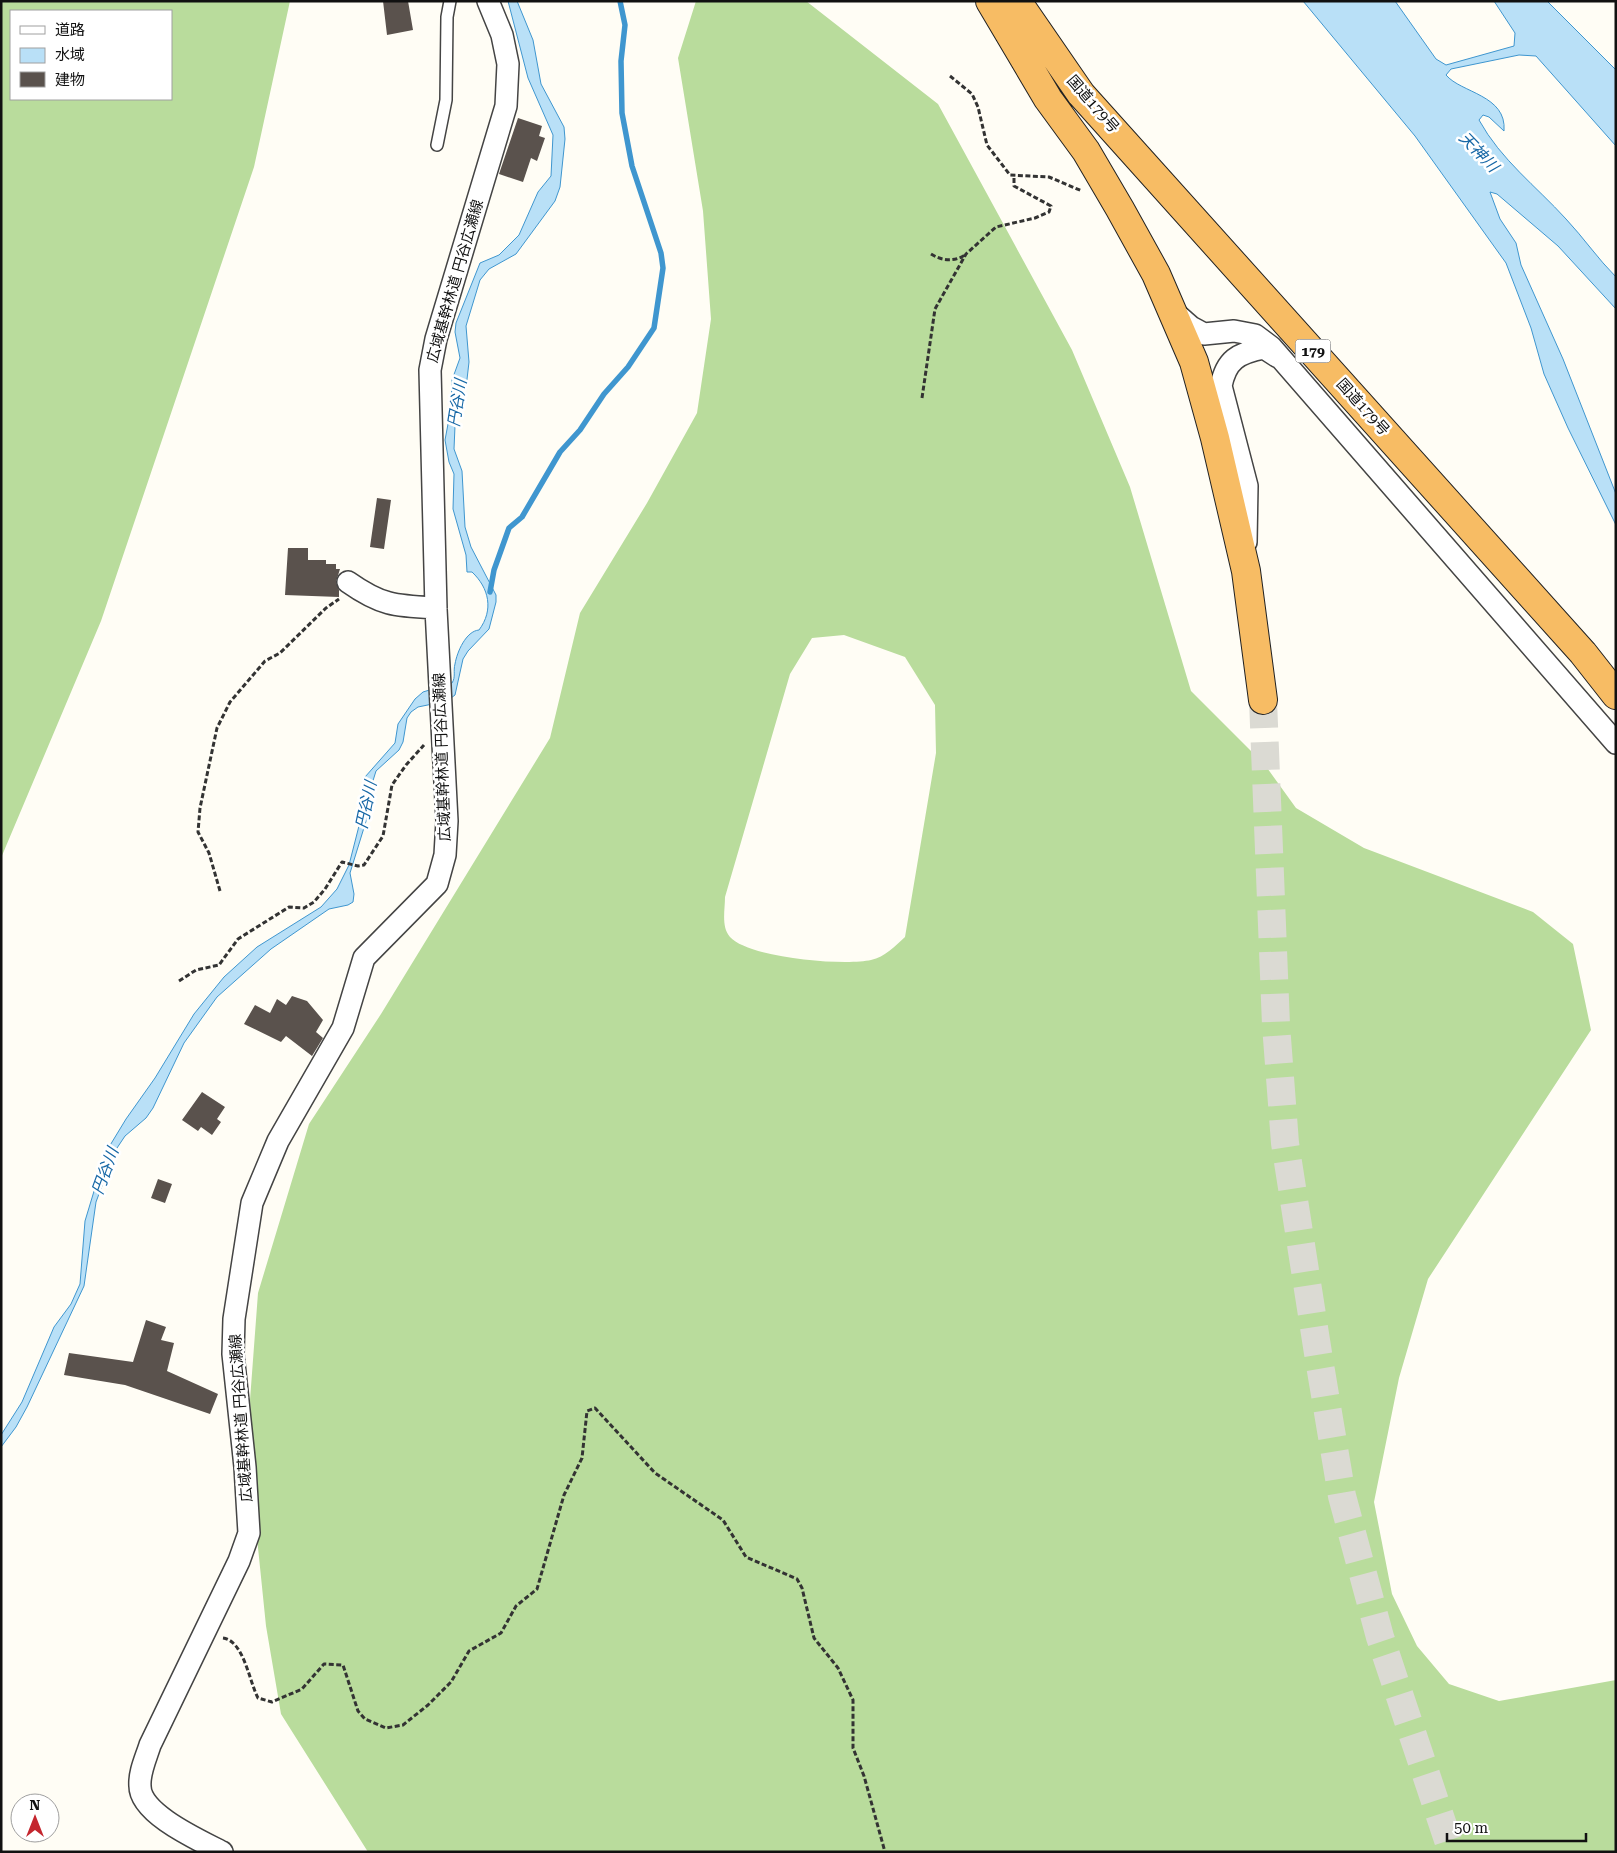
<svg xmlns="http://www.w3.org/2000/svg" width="1617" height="1853" viewBox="0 0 1617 1853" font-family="'Roboto Serif','Noto Sans JP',serif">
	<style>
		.forest { fill: #b9dc9c; fill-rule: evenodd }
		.water { fill: #b9e0f7; stroke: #3f96cf }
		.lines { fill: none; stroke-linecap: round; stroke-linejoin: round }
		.stream { stroke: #3f96cf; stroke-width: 5.5 }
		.building { fill: #5a524d }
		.trunk-tunnel { stroke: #dbdad3; stroke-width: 28; stroke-dasharray: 28 14; stroke-linecap: butt }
		.service-casing { stroke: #444; stroke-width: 14 }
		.minor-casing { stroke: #444; stroke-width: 24 }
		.trunk-casing { stroke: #222; stroke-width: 30 }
		.path { stroke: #333; stroke-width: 3; stroke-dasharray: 5 2.5; stroke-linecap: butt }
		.service { stroke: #fff; stroke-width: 11 }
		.minor { stroke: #fff; stroke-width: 21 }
		.trunk { stroke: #f7bc64; stroke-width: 28 }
		.labels { text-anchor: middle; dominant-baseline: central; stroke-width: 5; stroke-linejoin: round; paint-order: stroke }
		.shield { fill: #fff; stroke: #585858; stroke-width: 1 }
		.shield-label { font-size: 14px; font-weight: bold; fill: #111 }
		.street-label { font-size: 15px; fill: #111; stroke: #fff }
		.water-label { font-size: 16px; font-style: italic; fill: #1768a6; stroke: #fff }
	</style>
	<rect width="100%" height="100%" fill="#fffdf5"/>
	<!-- forest -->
	<path class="forest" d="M1 1H290L254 167 101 621 1 858ZM11 11H171V99H11Z
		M696 1H806L938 104 1072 350 1130 487 1191 691 1265 765 1296 808 1364 848 1533 912 1573 944 1591 1030 1428 1279 1399 1378 1374 1502 1392 1594 1417 1646 1449 1684 1499 1701 1616 1680V1852H368L281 1714 266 1626 256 1528 250 1400 258 1293 309 1124 381 1014 550 738 580 613 647 503 697 413 711 319 703 211 678 58ZM844 635 905 657 935 705 936 753 905 937C895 946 885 957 871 960 844 966 749 958 730 937 721 927 725 910 725 897L790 674 812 638Z"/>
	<!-- water -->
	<path class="water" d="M508 1H517L533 40 541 84 564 127 565 139 560 187 555 201 516 254 489 269 480 280 466 326 469 362 466 388 456 403 454 449 462 471 465 527 471 547 496 595V602L489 629 468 651 463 659 455 695 447 701 418 707 411 712 407 718 403 742 399 750 376 771 367 800V818L350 873 354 894 353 902 348 905 329 909 271 949 217 997 184 1043 153 1108 146 1118 125 1136 115 1151 96 1202 84 1286 27 1407 16 1427 1 1447V1435L22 1402 54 1327 71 1304 80 1284 85 1221 101 1168 109 1147 126 1119 155 1078 194 1014 224 977 257 947 321 907 337 889 349 865 361 818 365 777 395 743 398 724 415 699 423 692 452 683C456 677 453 671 455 664 457 652 466 631 479 630 494 610 489 588 472 572H467L466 555 453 509 454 474 449 462 445 440 451 408 452 380 460 358 455 332 456 323 480 263 499 255 519 235 538 192 551 176 553 135 528 78Z
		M1303 1H1395L1436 59 1446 65 1514 46 1515 33 1494 1H1547L1616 70V146L1536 56 1519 55 1451 69 1446 75C1461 93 1507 95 1504 131L1489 117 1483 115 1479 120C1501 160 1536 186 1566 219 1583 237 1598 259 1616 277V309L1558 246 1497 194 1490 192 1500 219 1516 243 1521 265 1563 359 1616 494V525L1568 428 1544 374 1531 328 1506 263 1415 136Z"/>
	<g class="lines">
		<!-- stream -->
		<path class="stream" d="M490 592 494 570 509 528 522 517 560 452 580 430 604 394 628 367 654 328 663 268 661 253 632 166 622 113 621 61 625 25 620 1"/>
	</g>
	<!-- building -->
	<path class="building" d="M383 1H408L413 30 387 35Z
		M518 118 542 126 539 136 545 138 537 161 531 158 523 182 499 174Z
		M377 498 391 500 384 549 370 547Z
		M288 548H308V560H326V564H336V569H340L336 582 339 590V597L285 595Z
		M292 996 307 1001 323 1020 316 1032 323 1038 312 1056 286 1036 281 1042 244 1024 255 1005 270 1013 277 999 286 1005Z
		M202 1092 225 1107 217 1119 221 1122 212 1135 201 1127 198 1131 182 1120Z
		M158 1179 172 1184 165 1203 151 1198Z
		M146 1320 166 1327 161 1340 174 1343 167 1371 218 1394 210 1414 125 1385 64 1375 69 1353 133 1362Z"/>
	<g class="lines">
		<!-- trunk-tunnel -->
		<path class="trunk-tunnel" d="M1263 700 1276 1025 1285 1143 1318 1353 1342 1496 1380 1637 1452 1852"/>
		<!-- service casing -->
		<g class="service-casing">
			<path id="service" d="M437 145 446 100 447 17 450 1"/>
		</g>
		<!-- minor casing -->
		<g class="minor-casing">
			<path id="minor" d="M1174 312 1191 327 1204 334 1234 331 1255 335 1271 347 1616 743
				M1246 542 1247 486 1221 386C1226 360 1238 353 1264 348L1278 357
				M348 582C382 606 396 606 436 608
				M222 1852C199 1840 140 1814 140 1786 139 1772 146 1758 150 1745L239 1561 249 1533 245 1467 233 1354 234 1319 252 1203 278 1141 343 1028 364 958 437 884 445 855 447 821 436 609 430 370 436 339 506 106 508 64 502 35 488 1"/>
		</g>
		<!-- trunk casing -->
		<g class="trunk-casing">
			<path id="trunk" d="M990 1 1048 99 1086 151 1120 209 1156 274 1194 362 1215 438 1246 571 1263 700
				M1017 1 1081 94 1583 653 1616 695"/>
		</g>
		<!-- path -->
		<path class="path" d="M950 76 972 94 978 107 987 145 1010 175 1049 177 1082 191
			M931 254C942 261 954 262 965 255
			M922 398 935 309 966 254 996 227 1035 218 1049 212 1051 206 1014 186V175
			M220 891 209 853 198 832 200 808 217 728 230 702 265 661 280 653 326 608 339 599
			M179 981 196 970 219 965 238 939 289 907 304 908 314 902 325 889 342 862 358 866 364 865 383 836 392 785 406 765 424 745
			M223 1638C244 1641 249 1681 258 1698L272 1702 302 1689 324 1664 343 1665 358 1711 365 1719 386 1728 403 1725 428 1705 451 1682 469 1651 501 1633 516 1606 537 1589 564 1495 582 1458 587 1411 595 1408 655 1473 723 1520 746 1557 797 1579 802 1588 814 1638 838 1668 853 1700V1748L864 1776 885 1852"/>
		<!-- service -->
		<use href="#service" class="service"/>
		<!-- minor -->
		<use href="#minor" class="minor"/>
		<!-- trunk -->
		<use href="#trunk" class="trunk"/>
	</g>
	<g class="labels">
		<!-- shield labels -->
		<rect class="shield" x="1295.5" y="339.5" width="35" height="23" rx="4"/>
		<g class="shield-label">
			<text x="1313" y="351">179</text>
		</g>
		<!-- street labels -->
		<g class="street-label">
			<text transform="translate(1093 104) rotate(49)">国道179号</text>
			<text transform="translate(455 281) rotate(-74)">広域基幹林道 円谷広瀬線</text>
			<text transform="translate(1363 407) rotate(48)">国道179号</text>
			<text transform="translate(442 757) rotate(-92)">広域基幹林道 円谷広瀬線</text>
			<text transform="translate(241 1418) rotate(-94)">広域基幹林道 円谷広瀬線</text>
		</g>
		<!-- water labels -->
		<g class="water-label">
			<text transform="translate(1479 152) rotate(46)">天神川</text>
			<text transform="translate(457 403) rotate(-81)">円谷川</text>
			<text transform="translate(366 805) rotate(-78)">円谷川</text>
			<text transform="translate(105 1171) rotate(-70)">円谷川</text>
		</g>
	</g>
	<!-- border -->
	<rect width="1617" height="1853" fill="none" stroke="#111111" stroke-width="5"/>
	<!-- legend -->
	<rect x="10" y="10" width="162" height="90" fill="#ffffff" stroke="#a0a0a0"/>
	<rect x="20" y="26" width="25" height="8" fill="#ffffff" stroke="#a0a0a0"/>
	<text x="55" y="35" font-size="15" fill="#111111">道路</text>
	<rect x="20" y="48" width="25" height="15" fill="#b9e0f7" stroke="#a0a0a0"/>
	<text x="55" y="60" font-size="15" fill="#111111">水域</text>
	<rect x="20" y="72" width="25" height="15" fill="#5a524d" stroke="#a0a0a0"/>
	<text x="55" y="85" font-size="15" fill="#111111">建物</text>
	<!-- north arrow -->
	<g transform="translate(35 1818)"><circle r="24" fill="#ffffff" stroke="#a0a0a0"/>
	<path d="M0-4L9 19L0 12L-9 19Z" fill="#c4262e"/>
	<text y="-8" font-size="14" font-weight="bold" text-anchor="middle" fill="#111111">N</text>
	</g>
	<!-- scale -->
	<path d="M1447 1833v8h139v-8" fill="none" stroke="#111111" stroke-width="2.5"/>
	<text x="1454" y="1833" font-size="15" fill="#111111" stroke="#ffffff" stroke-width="4" paint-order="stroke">50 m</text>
</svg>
